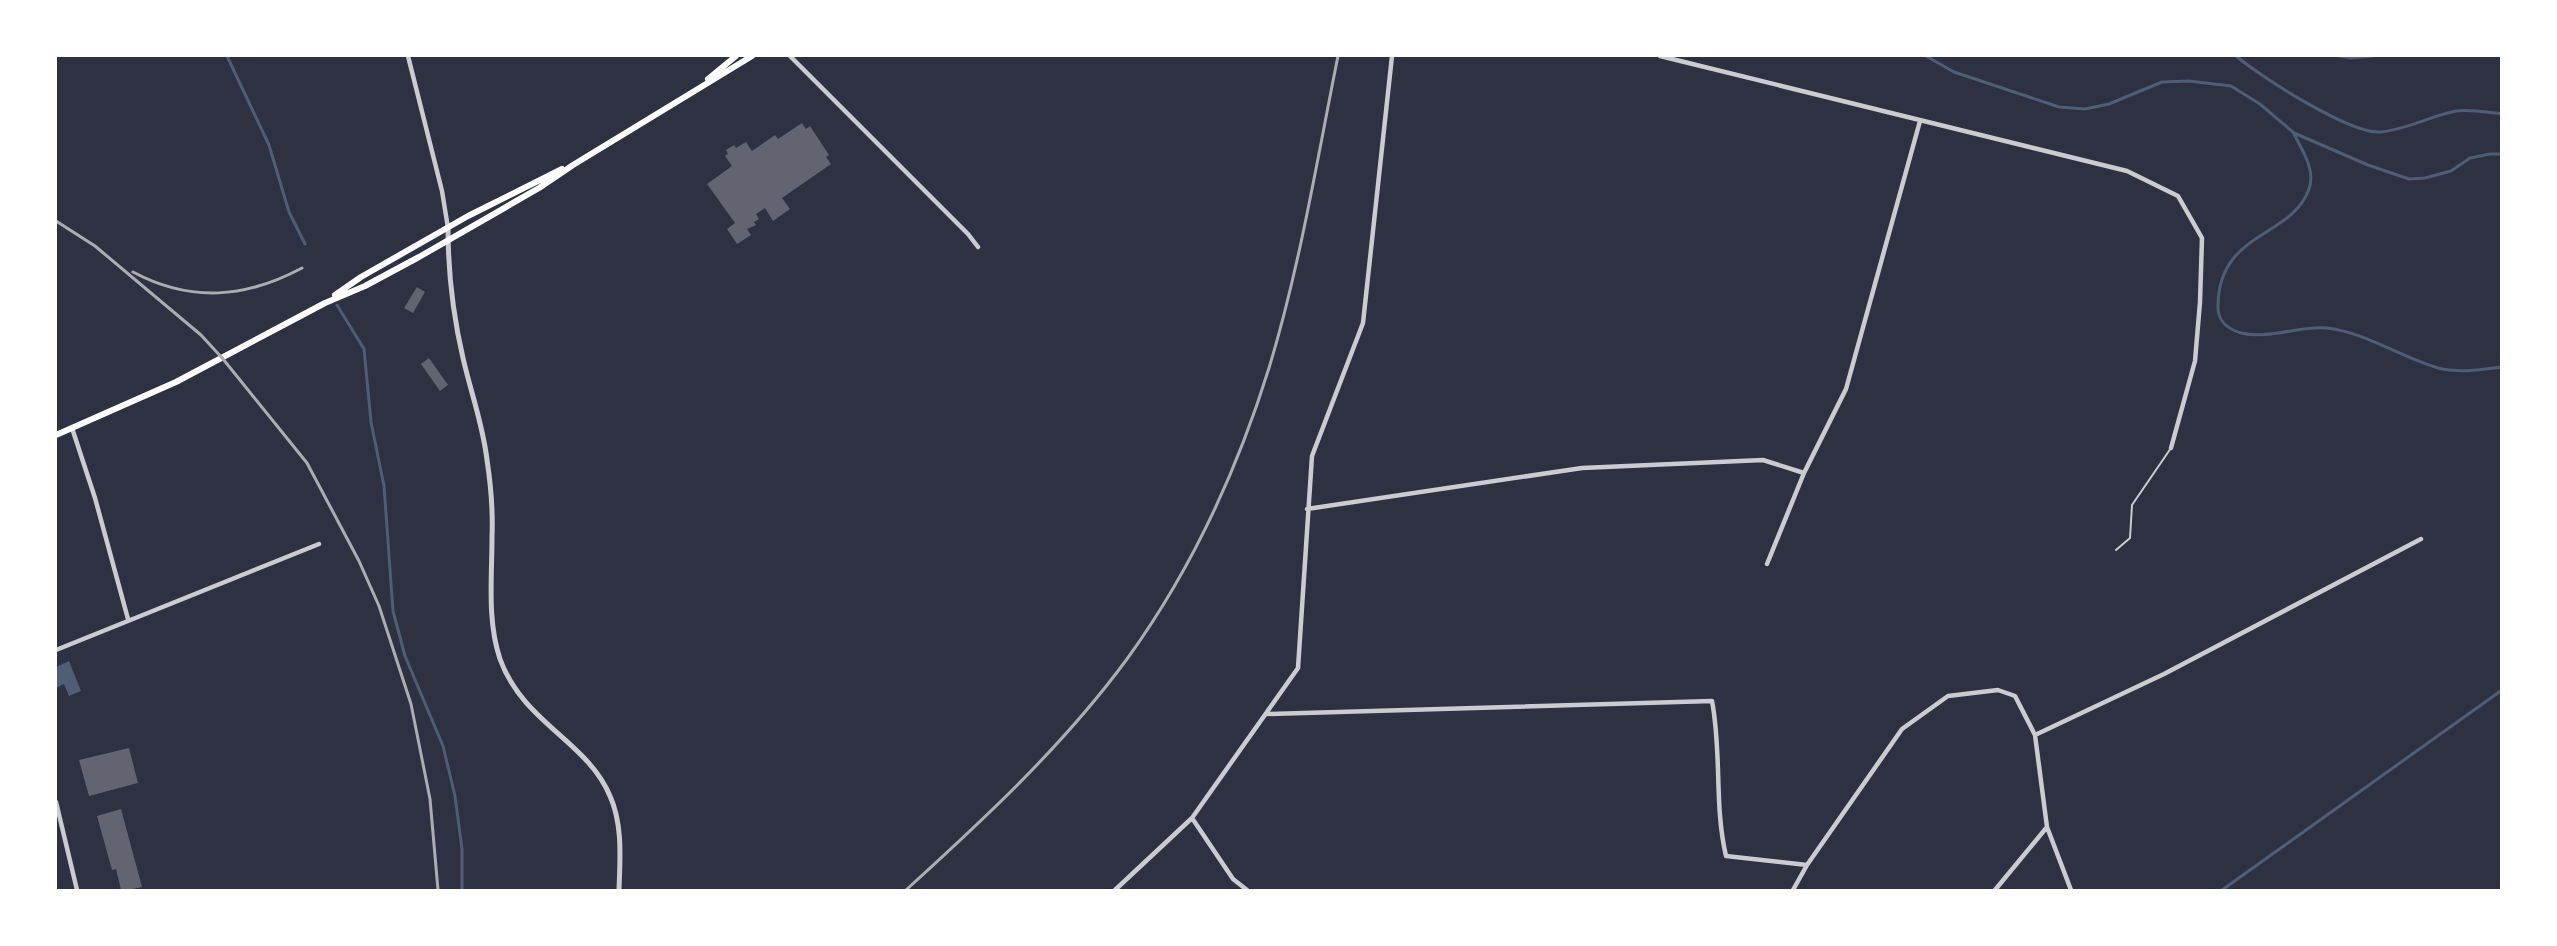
<svg xmlns="http://www.w3.org/2000/svg" width="2557" height="946" viewBox="0 0 2557 946" font-family="'Asap Condensed',sans-serif">
	<style>
		.water { fill: #4f5d75 }
		.lines { fill: none; stroke-linecap: round; stroke-linejoin: round }
		.stream { stroke: #4f5d75; stroke-width: 3 }
		.building { fill: #626471 }
		.service { stroke: #caccd0; stroke-width: 2 }
		.minor { stroke: #caccd0; stroke-width: 4.5 }
		.tertiary { stroke: #caccd0; stroke-width: 5 }
		.secondary { stroke: #fff; stroke-width: 6 }
		.rail { stroke: #abadb3; stroke-width: 3 }
	</style>
	<rect width="100%" height="100%" fill="#2d3142"/>
	<!-- water -->
	<path class="water" d="M69 661 81 691 69 696 64 684 56 688V667Z"/>
	<g class="lines">
		<!-- stream -->
		<path class="stream" d="M227 56 269 145 289 212 305 244
			M1926 56 1954 72 2059 107 2085 109 2109 104 2162 82 2189 81 2231 86 2260 104 2294 133 2368 165 2409 179 2425 178 2451 171 2470 158 2490 154H2502
			M2236 56C2261 77 2350 134 2380 132 2406 130 2430 116 2456 111 2471 109 2487 112 2502 114
			M2339 56 2351 58 2372 56
			M2294 134C2302 150 2316 170 2309 189 2292 238 2219 231 2218 305 2217 320 2227 329 2241 333 2269 340 2300 325 2327 328 2367 333 2400 357 2438 368 2459 373 2481 370 2502 367
			M337 305 364 349 371 422 384 486 393 611 405 656 443 746 455 796 462 849V890
			M2222 890 2502 690"/>
	</g>
	<!-- building -->
	<path class="building" d="M802 123 806 129 810 126 829 155 826 157 831 164 782 198 790 209 773 221 765 208 756 214 759 219 754 222 756 225 747 229 751 235 737 244 727 229 735 223 707 184 732 166 725 156 728 154 726 150 734 145 736 148 746 142 752 151 775 135 778 139Z
		M417 287 425 292 413 313 404 308Z
		M429 358 448 385 440 391 421 364Z
		M129 748 138 783 89 796 79 760Z
		M121 809 142 887 128 890H121L116 869 112 870 97 816Z"/>
	<g class="lines">
		<!-- service -->
		<path class="service" d="M2116 550 2130 538 2132 505 2171 448"/>
		<!-- minor -->
		<path class="minor" d="M408 56 442 191 448 228
			M790 56 968 234 978 247
			M1660 56 2127 171 2178 196 2202 238 2200 302 2195 361 2171 448
			M72 428 95 498 128 619
			M1307 509 1582 468 1763 460 1804 473
			M1767 564 1804 473 1846 389 1920 121
			M56 650 319 544
			M1266 714 1712 701C1722 753 1714 805 1726 856L1807 865
			M2035 735 2164 674 2421 539
			M56 802 77 890
			M1192 818 1233 879 1247 890
			M1115 890 1192 818 1298 668 1312 456 1363 323 1392 56
			M1793 890 1807 865 1902 729 1948 696 1998 690 2015 696 2035 735 2047 827 2071 890
			M1995 890 2047 827"/>
		<!-- tertiary -->
		<path class="tertiary" d="M448 228C448 272 453 315 463 358 471 393 483 425 487 460 491 486 493 512 492 537 492 578 487 620 500 659 523 723 587 741 610 796 623 825 620 859 619 890"/>
		<!-- secondary -->
		<path class="secondary" d="M708 79 736 56
			M335 295 361 277 468 216 562 169
			M56 435 176 382 325 303 365 286 419 257 539 188 573 165 752 56"/>
		<!-- rail -->
		<path class="rail" d="M56 221 95 246 201 335 223 359 307 463 359 561 379 606 411 704 430 799 438 890
			M133 272C191 303 246 298 302 268
			M906 890C985 818 1063 746 1127 659 1190 572 1237 471 1269 368 1300 266 1317 160 1338 56"/>
	</g>
	<!-- border -->
	<rect width="2557" height="946" fill="none" stroke="#ffffff" stroke-width="114"/>
</svg>
